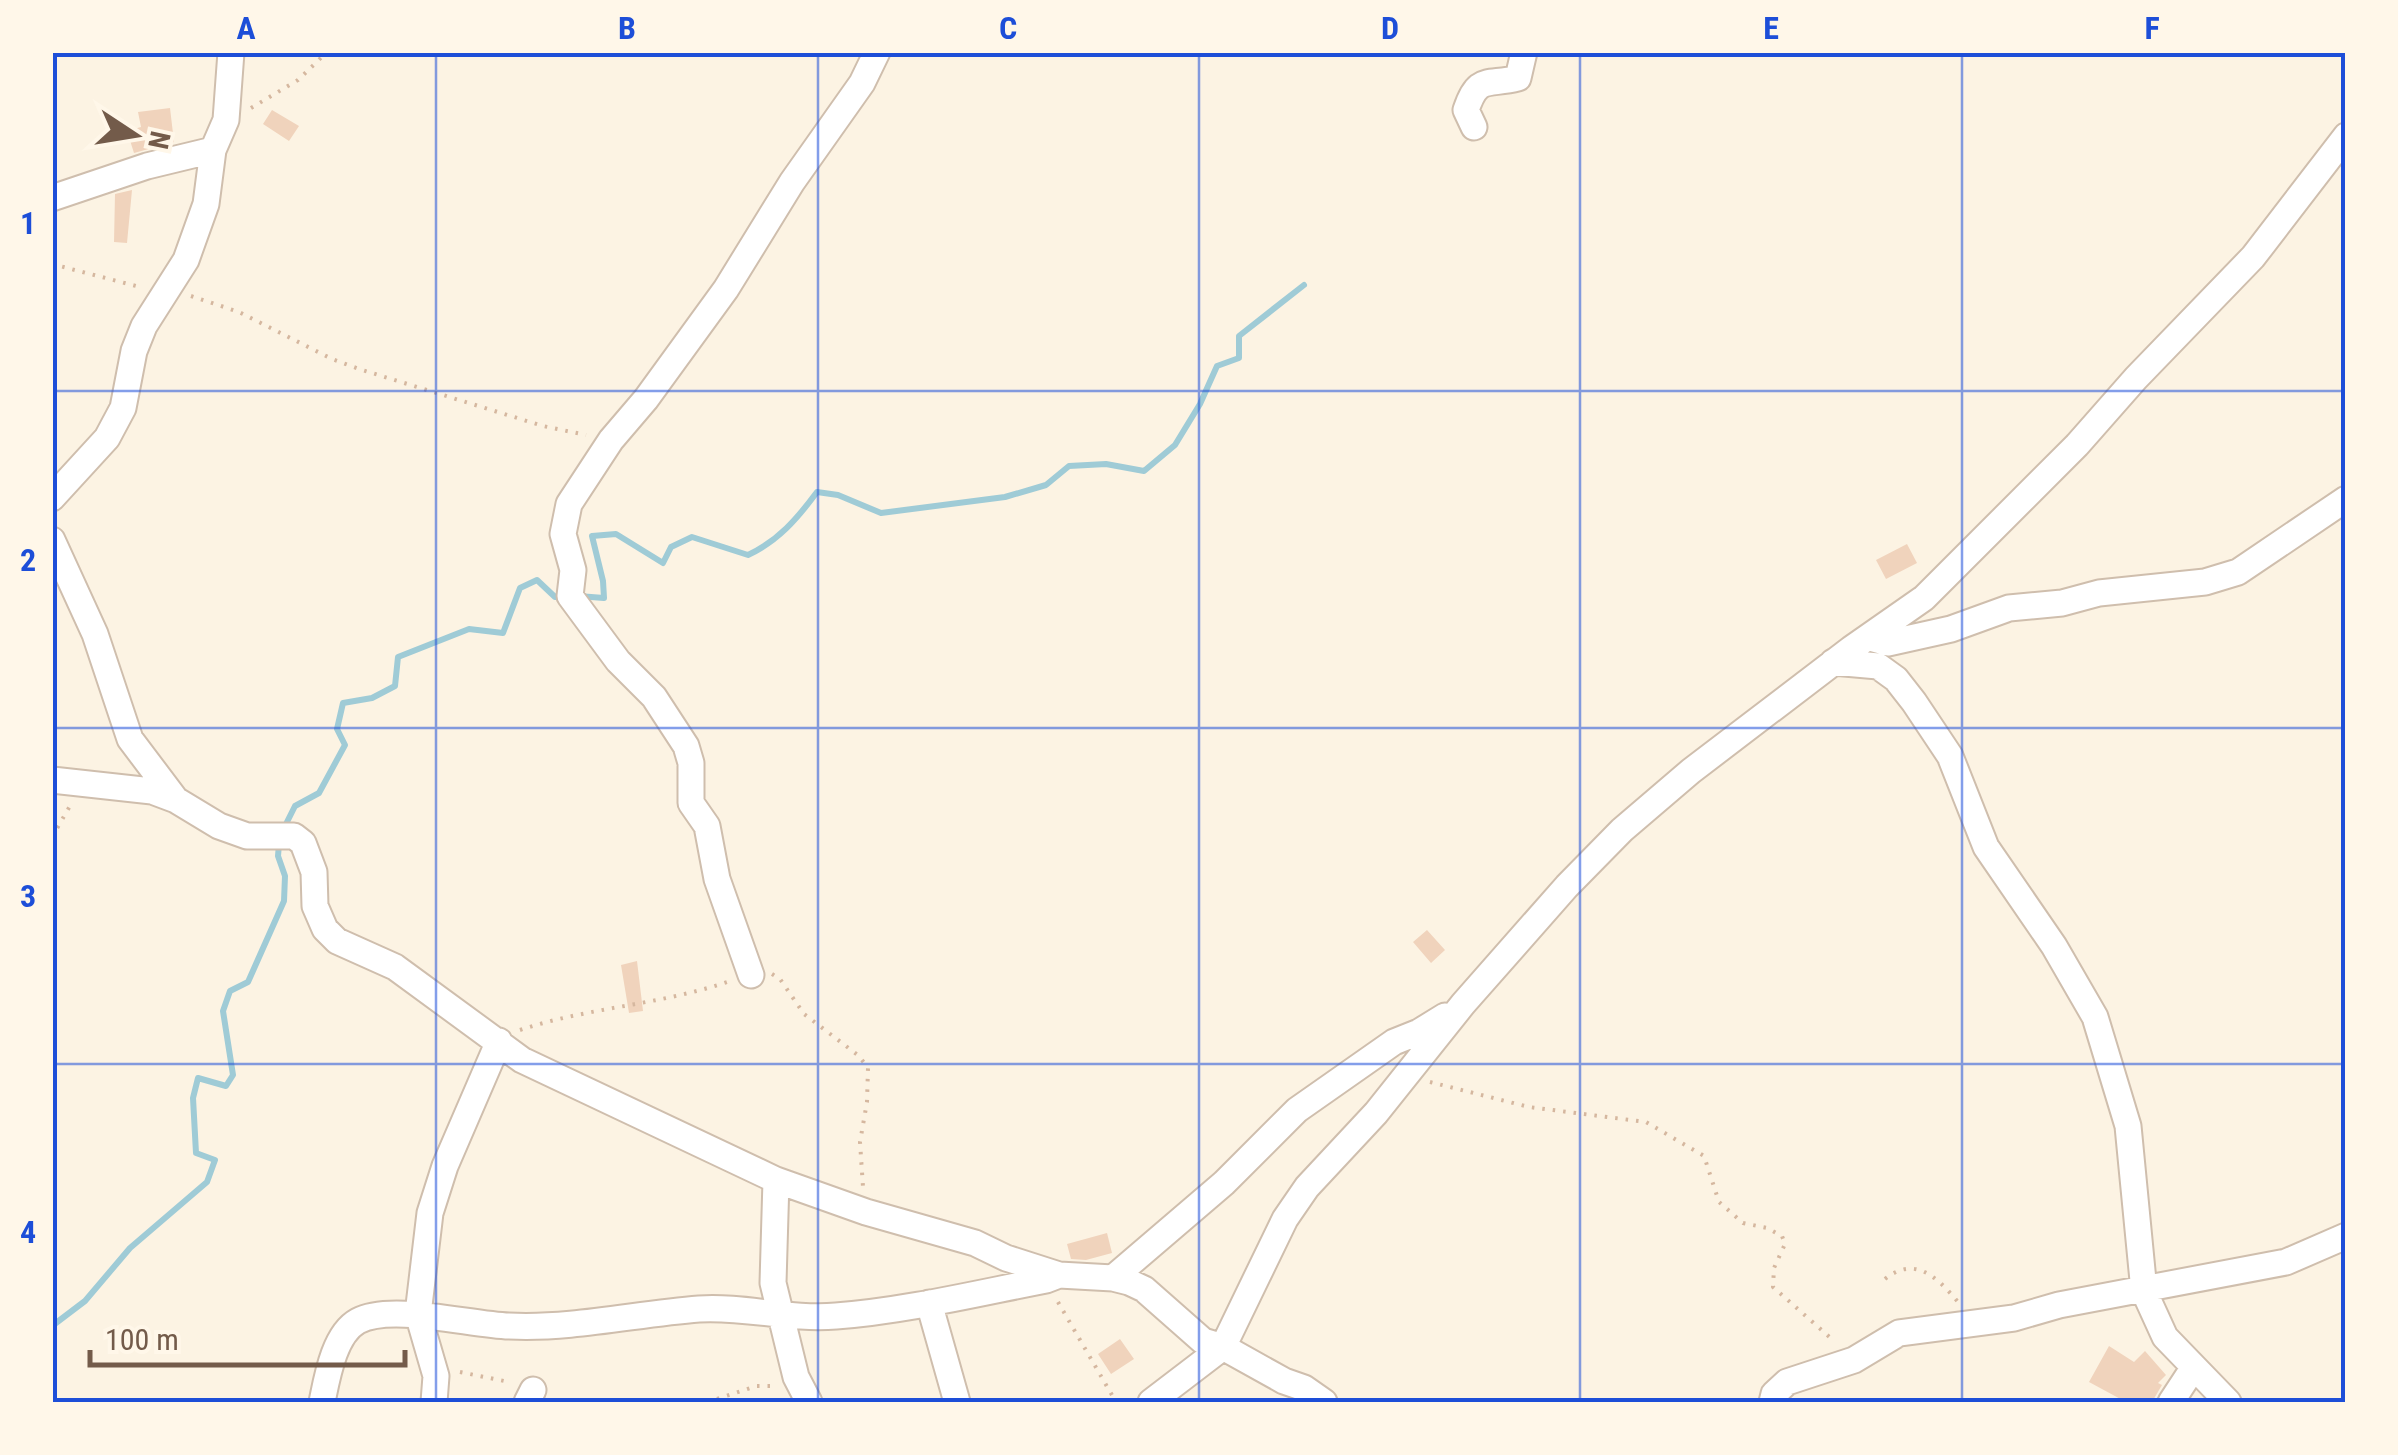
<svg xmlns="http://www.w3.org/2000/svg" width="2398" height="1455" viewBox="0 0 2398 1455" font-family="'Roboto Condensed',sans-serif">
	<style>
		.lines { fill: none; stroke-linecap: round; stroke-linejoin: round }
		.stream { stroke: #9fcbd6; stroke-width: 6 }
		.building { fill: #f0d3bc }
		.minor-casing { stroke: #cfbead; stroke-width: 29 }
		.path { stroke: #d5b79f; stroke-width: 4; stroke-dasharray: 2.5 8; stroke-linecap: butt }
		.minor { stroke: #fff; stroke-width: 25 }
		.grid { fill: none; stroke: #1d4ed8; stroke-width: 2.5; stroke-opacity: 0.55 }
		.neatline { fill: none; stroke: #1d4ed8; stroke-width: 4 }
		.grid-label { font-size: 32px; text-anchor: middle; font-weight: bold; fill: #1d4ed8 }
	</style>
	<rect width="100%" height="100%" fill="#fcf3e3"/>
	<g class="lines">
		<!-- stream -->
		<path class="stream" d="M578 596 604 598 603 581 592 536 616 534 663 563 671 547 692 537 748 555C778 541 797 519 817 492L838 495 881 513 1005 497 1046 485 1069 466 1106 464 1144 471 1175 445 1200 404 1217 366 1239 358V336L1304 285
			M284 828 295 806 319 793 345 745 337 729 343 703 372 698 395 686 398 657 469 629 503 633 520 588 537 580 555 597 565 596
			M52 1326 85 1301 130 1248 207 1182 215 1160 196 1153 193 1098 198 1078 226 1086 233 1075 223 1011 230 991 248 982 284 901 285 876 278 856 279 844"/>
	</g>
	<!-- building -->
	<path class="building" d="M170 108 174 142 134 153 127 131 141 127 138 112Z
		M272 110 299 126 289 141 263 124Z
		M132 190 127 243 114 242 115 194Z
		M1907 544 1917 563 1886 579 1876 560Z
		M1427 930 1445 950 1431 963 1413 942Z
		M637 961 643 1011 629 1013 621 965Z
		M1107 1233 1112 1253 1086 1260 1071 1259 1067 1244Z
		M1120 1339 1134 1359 1111 1374 1098 1354Z
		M2109 1346 2134 1362 2145 1351 2166 1375 2158 1383 2162 1385 2152 1402H2126L2089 1382Z"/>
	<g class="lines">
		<!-- minor casing -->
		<g class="minor-casing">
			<path id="minor" d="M1474 127 1466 110C1478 74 1487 86 1518 78L1524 52
				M52 198 147 166 213 150
				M52 498 107 438 123 408 134 351 144 326 186 260 206 204 213 150 226 120 231 52
				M52 540 95 634 130 739 176 800
				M1870 638 1888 643 1951 629 2009 608 2062 603 2099 593 2205 582 2238 572 2346 499
				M1833 662 1878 666 1896 679 1914 702 1950 756 1986 847 2054 946 2095 1017 2128 1126 2144 1291 2165 1337 2228 1402
				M52 780 152 791 176 800 219 826 247 836H294L303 843 314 872 315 906 325 929 337 941 395 967 522 1060 776 1180 866 1212 975 1243 1006 1258 1059 1275 1113 1278 1129 1282 1144 1289 1203 1341 1223 1347 1284 1381 1304 1388 1324 1402
				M751 975 717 879 707 826 691 803V763L686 746 654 697 618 661 570 596 573 570 563 534 569 504 611 440 646 399 726 289 792 182 862 83 877 52
				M776 1180 773 1283 796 1377 809 1402
				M1113 1278 1224 1183 1297 1110 1394 1042 1419 1032 1445 1016
				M929 1303 957 1402
				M322 1402C327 1378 334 1334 358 1321 391 1303 471 1325 509 1326 574 1329 635 1314 699 1309 745 1306 790 1320 836 1316 904 1311 979 1293 1046 1280L1059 1275
				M434 1402 436 1376 418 1314 430 1213 445 1166 499 1041
				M527 1402 533 1390
				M1151 1402 1223 1347 1285 1219 1307 1187 1376 1113 1463 1004 1567 886 1622 830 1691 771 1851 649 1924 598 2077 445 2136 378 2253 257 2346 136
				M1772 1402 1774 1394 1787 1382 1854 1360 1899 1333 2014 1318 2059 1305 2286 1262 2346 1236
				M2171 1402 2194 1367"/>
		</g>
		<!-- path -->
		<path class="path" d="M251 108 298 80 327 52
			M52 264 140 287
			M191 296 239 312 332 359 359 369 543 426 586 435
			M52 837 70 806
			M772 974 780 979 804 1014 859 1056 868 1068 867 1102 860 1142 863 1187
			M520 1030C589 1007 661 1005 730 981
			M1430 1082 1529 1107 1646 1122 1704 1156 1719 1202 1743 1223 1767 1228 1782 1236 1785 1244 1774 1268 1773 1287 1834 1341
			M1885 1279C1915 1255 1937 1277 1958 1302
			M1058 1302 1116 1402
			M460 1372 509 1382
			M707 1402 757 1386H774"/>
		<!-- minor -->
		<use href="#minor" class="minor"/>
	</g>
	<!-- grid -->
	<path class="grid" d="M436 52V1402M818 52V1402M1199 52V1402M1580 52V1402M1962 52V1402M52 391H2346M52 728H2346M52 1064H2346"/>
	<!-- border -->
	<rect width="2398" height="1455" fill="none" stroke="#fff7e9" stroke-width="110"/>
	<!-- north arrow -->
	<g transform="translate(135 135) rotate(102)" stroke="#fff7e9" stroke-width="8" paint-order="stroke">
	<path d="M0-8L18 38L0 25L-18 38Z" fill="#735b4a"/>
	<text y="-15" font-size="28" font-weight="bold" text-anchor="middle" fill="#735b4a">N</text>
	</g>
	<!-- scale -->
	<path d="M90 1350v15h315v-15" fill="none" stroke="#735b4a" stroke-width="5"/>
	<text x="105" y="1350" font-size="30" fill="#735b4a" stroke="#fff7e9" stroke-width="8" paint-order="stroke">100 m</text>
	<rect x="55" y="55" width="2288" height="1345" class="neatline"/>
	<g class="grid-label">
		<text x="246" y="39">A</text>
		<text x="627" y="39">B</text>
		<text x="1008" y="39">C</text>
		<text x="1390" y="39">D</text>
		<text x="1771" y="39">E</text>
		<text x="2152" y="39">F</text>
		<text x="28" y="234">1</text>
		<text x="28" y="571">2</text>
		<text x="28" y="907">3</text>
		<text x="28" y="1243">4</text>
	</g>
</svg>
